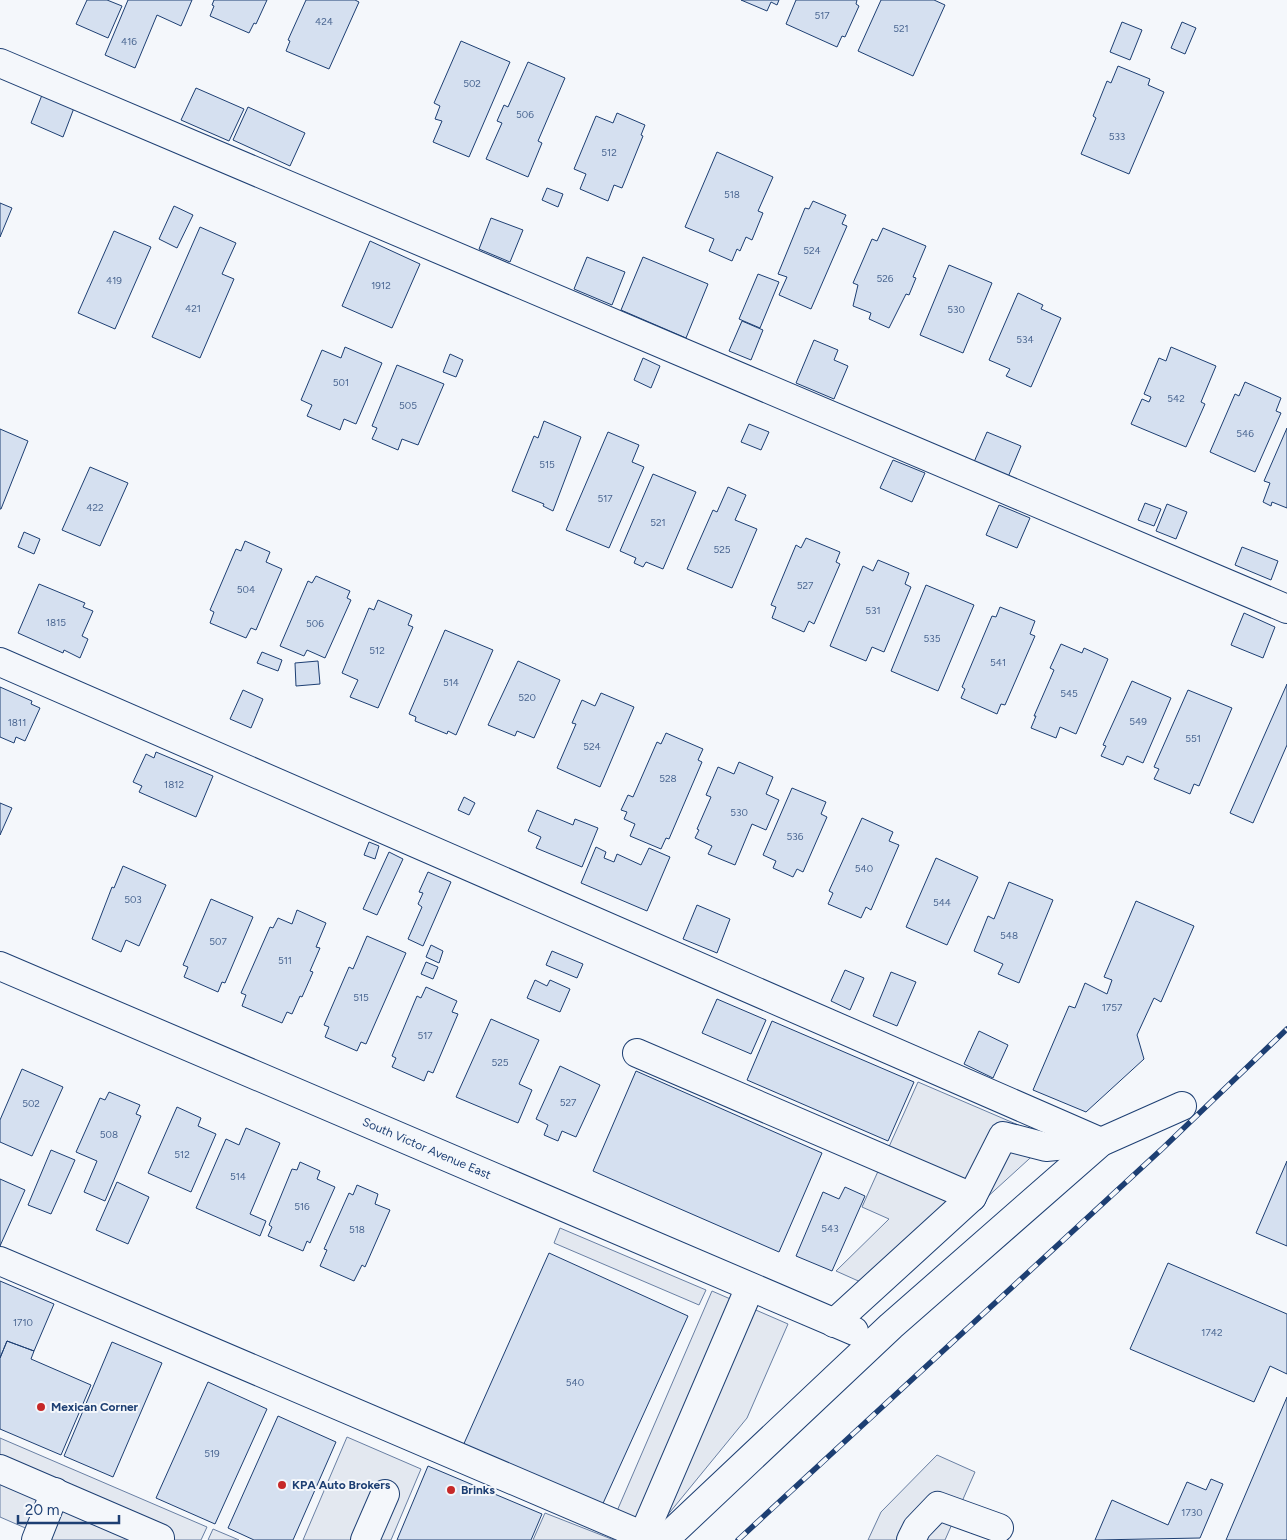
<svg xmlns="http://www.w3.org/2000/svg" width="1287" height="1540" viewBox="0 0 1287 1540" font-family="Figtree,sans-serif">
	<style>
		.parking { fill: #e3e8f0; stroke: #687fa3 }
		.building { fill: #d5e0f0; stroke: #1d3f73 }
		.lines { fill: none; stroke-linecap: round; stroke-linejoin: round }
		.minor-casing { stroke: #1d3f73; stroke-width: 30 }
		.minor { stroke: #f4f7fb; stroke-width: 28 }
		.rail-casing { stroke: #1d3f73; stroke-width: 5.5 }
		.rail { stroke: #f4f7fb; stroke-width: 4; stroke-dasharray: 11; stroke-linecap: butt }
		.poi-dot { fill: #c62828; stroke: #f4f7fb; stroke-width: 2 }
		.labels { text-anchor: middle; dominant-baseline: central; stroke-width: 4; stroke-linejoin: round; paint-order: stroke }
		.number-label { font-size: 10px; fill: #4b6792 }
		.street-label { font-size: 12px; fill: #1d3f73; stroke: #f4f7fb }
		.poi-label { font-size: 12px; font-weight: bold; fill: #1d3f73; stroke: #f4f7fb; text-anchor: start }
	</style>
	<rect width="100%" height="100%" fill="#f4f7fb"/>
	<!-- parking -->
	<path class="parking" d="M918 1082 1051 1139 883 1292 836 1271 889 1219 862 1207Z
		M560 1228 706 1290 699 1305 554 1243Z
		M712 1291 788 1324 747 1418 657 1528 617 1511Z
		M347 1437 421 1469 391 1540H303Z
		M0 1438 207 1527 201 1540H53L0 1517Z
		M937 1455 975 1472 945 1540H868L881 1512Z
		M545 1513 614 1540H533Z
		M213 1529 239 1540H208Z"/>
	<!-- building -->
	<path class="building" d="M87 0H107L122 6 108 38 76 24Z
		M128 0H192L181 26 157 15 135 68 105 55Z
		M214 0H267L256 24 254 23 249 33 210 16 214 6 212 5Z
		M306 0H355L359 2 329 69 286 51 290 41 288 40Z
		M741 0H779L777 5 771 2 767 11Z
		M796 0H857L856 4 859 6 845 37 842 36 837 47 786 24Z
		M881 0H934L945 5 913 76 858 51Z
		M1122 22 1142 30 1130 60 1110 52Z
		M1182 22 1196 28 1185 54 1171 48Z
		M461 41 510 62 469 157 433 142 442 121 435 119 440 106 434 103Z
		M528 62 565 78 538 141 542 143 528 177 486 159 502 123 497 121 504 105 508 107Z
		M1118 66 1150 79 1148 85 1164 92 1129 174 1081 154 1096 118 1093 116 1107 81 1111 83Z
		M196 88 244 109 229 141 181 120Z
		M42 95 74 108 63 137 31 123Z
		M248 107 305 133 290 166 233 140Z
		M617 113 645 125 641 135 643 136 622 188 614 185 608 201 580 189 586 174 574 169 596 116 613 123Z
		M717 152 773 177 758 211 763 213 752 240 746 237 740 251 737 249 732 261 709 251 714 239 685 227Z
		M547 188 563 194 558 207 542 200Z
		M813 201 846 215 842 224 847 226 811 309 779 295 787 277 778 274 805 208 809 209Z
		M0 203 12 208 0 237Z
		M174 206 193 215 177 248 159 239Z
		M491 218 523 230 510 262 479 249Z
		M200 227 236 243 222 274 234 279 200 358 152 337Z
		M883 228 926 246 913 277 916 278 909 295 906 294 889 328 869 319 871 313 853 306 858 285 853 283 872 239 877 241Z
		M114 231 151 247 115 329 78 313Z
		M370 241 420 264 392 328 342 306Z
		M587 257 625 272 612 305 574 289Z
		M643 257 708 284 686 338 621 310Z
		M949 265 992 283 963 353 920 335Z
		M758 274 779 282 760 328 739 319Z
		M1018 293 1043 305 1041 309 1061 318 1031 387 1006 376 1010 369 989 360Z
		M742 321 763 330 751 360 729 351Z
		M814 340 838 350 834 360 848 366 834 399 796 383Z
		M345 347 382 363 356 424 344 419 340 430 307 416 312 405 301 400 322 350 341 358Z
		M1171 347 1216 366 1201 402 1205 404 1186 447 1131 424 1142 399 1149 402 1151 397 1144 394 1159 358 1166 361Z
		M450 354 463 360 456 377 443 372Z
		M643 358 660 366 651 388 634 380Z
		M397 365 444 384 418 445 402 439 398 450 372 439 377 428 372 426Z
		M1245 382 1281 398 1276 411 1281 413 1255 472 1210 452 1235 394 1239 396Z
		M544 421 581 437 553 511 543 506 544 504 512 491 534 436 538 438Z
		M749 424 769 432 761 450 741 442Z
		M1287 428V508L1272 502 1271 506 1263 502 1270 483 1264 481Z
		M0 429 28 441 1 509H0Z
		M608 432 639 445 632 462 644 467 609 548 566 530Z
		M987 432 1021 446 1008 477 974 462Z
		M893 460 925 473 912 502 880 488Z
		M90 467 128 483 100 546 62 530Z
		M653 474 696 492 663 569 646 562 643 567 634 563 636 558 620 551Z
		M728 487 746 495 735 520 757 529 732 588 687 569 713 510 717 512Z
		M1145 503 1161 509 1154 526 1138 520Z
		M1167 504 1187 512 1176 539 1156 531Z
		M999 505 1030 518 1017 548 986 535Z
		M24 532 40 539 34 554 18 547Z
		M806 538 840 552 836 562 840 564 814 624 809 621 804 632 772 618 776 607 771 605 796 545 801 548Z
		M245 541 270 552 266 562 282 569 256 630 251 628 246 638 210 623 214 612 210 610 236 549 241 551Z
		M1242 547 1278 561 1271 580 1235 565Z
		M878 560 909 573 905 584 911 587 884 652 872 647 866 661 830 646 863 566 873 571Z
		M316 576 350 591 347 598 351 600 325 658 307 650 304 656 280 646 308 581 312 583Z
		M39 584 85 603 83 607 93 611 82 636 88 639 80 658 64 650 63 653 18 633Z
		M926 585 974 605 938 691 891 671Z
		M378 600 412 615 408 625 413 627 378 708 350 697 358 680 342 673 369 608 374 610Z
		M1000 607 1035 621 1030 634 1035 636 1005 705 1001 704 997 714 961 698 965 689 962 687 992 616 996 617Z
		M1244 613 1275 627 1263 658 1231 645Z
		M445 630 493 650 456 735 448 731 447 734 415 721 416 717 409 714Z
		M1061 644 1082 653 1084 648 1108 659 1076 734 1060 727 1056 738 1031 728 1036 716H1034L1054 670 1050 668Z
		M262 652 282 660 278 671 257 663Z
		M318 661 320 684 296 686 295 663Z
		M518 661 560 680 534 738 517 731 515 736 488 725Z
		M1132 681 1171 698 1143 763 1127 756 1123 765 1101 756 1106 746 1103 745Z
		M1287 684V745L1253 823 1230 813Z
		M0 687 32 701 31 704 40 708 25 741 16 737 14 743 0 737Z
		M243 690 263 699 251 728 230 719Z
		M1188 690 1232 708 1199 786 1194 784 1190 794 1154 779 1159 769 1154 767Z
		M601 693 634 707 600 787 557 768 576 724 572 723 582 700 595 706Z
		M666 733 703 749 698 760 702 762 669 839 666 838 661 849 630 836 635 824 624 819 627 812 621 810 628 795 633 797 657 742 661 744Z
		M156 752 213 776 196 817 139 792 142 786 133 782 146 754 154 758Z
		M739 762 773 777 766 794 779 800 766 830 752 824 735 865 708 854 712 846 695 838 699 830 697 829 711 797 706 795 718 767 734 774Z
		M792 788 826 802 821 814 827 817 803 872 797 869 793 877 773 868 776 861 763 855Z
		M464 797 475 803 469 815 458 810Z
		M0 803 12 808 0 835Z
		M537 810 573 825 575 819 598 828 582 867 536 848 541 837 528 831Z
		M862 818 893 832 889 841 899 845 871 910 866 907 861 918 828 904 833 893 829 891Z
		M369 842 379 846 375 859 364 855Z
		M596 847 606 852 604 858 614 862 617 854 641 865 649 848 670 857 647 911 581 883Z
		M389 852 403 859 377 915 363 909Z
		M936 858 978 877 947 945 906 927Z
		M123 866 166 885 139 946 126 940 121 952 92 939 112 887 114 888Z
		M428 872 451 882 423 946 408 939 422 907 418 904 423 893 419 892Z
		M1009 882 1053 900 1019 983 998 974 1003 964 974 951 988 916 994 919Z
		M211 899 253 917 225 983 222 982 218 992 184 977 188 967 183 965Z
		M1136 901 1194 926 1161 1002 1154 998 1137 1035 1144 1059 1086 1112 1033 1090 1069 1006 1075 1008 1085 983 1107 994 1112 980 1104 977Z
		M697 905 730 919 717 953 683 939Z
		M297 910 326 923 316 947 320 948 310 971 313 972 302 997 300 996 292 1014 287 1012 282 1023 242 1006 246 995 241 993 270 927 273 928 278 918 292 924Z
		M367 936 406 953 366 1044 361 1042 357 1051 325 1037 329 1027 324 1025 349 967 353 969Z
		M431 945 443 951 439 963 426 957Z
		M552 951 583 964 577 978 546 965Z
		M426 962 438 967 433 979 421 974Z
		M845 970 864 978 850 1010 831 1001Z
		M891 972 916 982 897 1026 873 1016Z
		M535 980 547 986 550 980 570 989 560 1012 527 998Z
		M426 987 457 1001 452 1012 458 1014 433 1073 428 1071 424 1081 392 1067 396 1058 392 1056 417 996 421 998Z
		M717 999 766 1020 751 1054 702 1033Z
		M491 1019 539 1040 519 1084 532 1090 518 1123 456 1097Z
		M772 1021 914 1082 888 1141 747 1080Z
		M979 1031 1008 1045 993 1078 964 1064Z
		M560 1066 600 1085 576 1137 562 1131 558 1141 544 1135 548 1125 536 1119Z
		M22 1069 63 1087 32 1156 0 1142V1120Z
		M636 1071 822 1153 779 1252 593 1171Z
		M109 1092 140 1105 136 1114 141 1116 105 1201 84 1192 97 1161 76 1152 100 1098 105 1100Z
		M177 1107 201 1118 198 1126 216 1134 191 1192 148 1173Z
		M246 1128 280 1143 250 1214 266 1221 260 1236 196 1208 226 1139 239 1145Z
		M51 1150 75 1160 51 1214 28 1205Z
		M1287 1161V1246L1256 1233Z
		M300 1162 320 1171 317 1179 335 1187 310 1243 307 1241 303 1251 268 1236 272 1227 269 1225 292 1169 297 1170Z
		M0 1179 25 1190 0 1246Z
		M117 1182 149 1197 128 1244 96 1230Z
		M357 1185 378 1194 375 1204 390 1210 365 1267 362 1265 354 1281 320 1266 327 1250 324 1249 349 1193 353 1195Z
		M845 1187 865 1196 832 1271 796 1256 823 1192 839 1199Z
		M549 1253 688 1316 600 1510 462 1448Z
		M1168 1263 1287 1314V1374L1270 1366 1254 1402 1130 1349Z
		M0 1281 54 1304 34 1351 7 1341 0 1358Z
		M7 1341 34 1351 31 1359 91 1385 61 1455 0 1429V1358Z
		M112 1342 162 1363 113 1477 64 1456Z
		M208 1382 267 1409 215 1524 156 1498Z
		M1287 1397V1540H1226Z
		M278 1416 336 1442 293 1540H254L228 1528Z
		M428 1466 542 1514 531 1540H397Z
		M1211 1479 1223 1484 1200 1538 1095 1540 1112 1500 1168 1525 1187 1482 1206 1490Z"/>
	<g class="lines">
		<!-- minor casing -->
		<g class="minor-casing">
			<g id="minor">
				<path d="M0 63 1287 609"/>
				<path d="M0 662 1101 1142"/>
				<path id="s1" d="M0 966 854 1331"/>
				<path d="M637 1053 972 1197"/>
				<path d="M0 1261 653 1540"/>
				<path d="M834 1323 972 1197 1003 1136 1046 1147 1099 1142"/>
				<path d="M0 1469 160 1538 158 1540"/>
				<path d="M643 1536 750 1287"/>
				<path d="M36 1540 55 1492"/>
				<path d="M365 1540 385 1494"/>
				<path d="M664 1540 891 1326 1101 1142 1182 1106"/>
				<path d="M911 1540 917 1528 938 1506 999 1528"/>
			</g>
		</g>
		<!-- minor -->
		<use href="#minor" class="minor"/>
		<!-- rail casing -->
		<g class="rail-casing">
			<path id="rail" d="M738 1540 1163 1148 1287 1029"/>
		</g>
		<!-- rail -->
		<use href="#rail" class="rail"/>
	</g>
	<!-- markers -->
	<g class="poi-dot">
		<circle cx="41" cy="1407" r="5"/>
		<circle cx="282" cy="1485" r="5"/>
		<circle cx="451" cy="1490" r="5"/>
	</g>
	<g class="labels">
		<!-- number labels -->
		<g class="number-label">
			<text x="822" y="15">517</text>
			<text x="324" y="21">424</text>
			<text x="901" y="28">521</text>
			<text x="129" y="41">416</text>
			<text x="472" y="83">502</text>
			<text x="525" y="114">506</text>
			<text x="1117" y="136">533</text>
			<text x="609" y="152">512</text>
			<text x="732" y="194">518</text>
			<text x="812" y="250">524</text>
			<text x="885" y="278">526</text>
			<text x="114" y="280">419</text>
			<text x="381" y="285">1912</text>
			<text x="193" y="308">421</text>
			<text x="956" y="309">530</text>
			<text x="1025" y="339">534</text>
			<text x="341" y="382">501</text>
			<text x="1176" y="398">542</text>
			<text x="408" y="405">505</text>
			<text x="1245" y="433">546</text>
			<text x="547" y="464">515</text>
			<text x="605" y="498">517</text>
			<text x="95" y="507">422</text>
			<text x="658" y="522">521</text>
			<text x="722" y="549">525</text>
			<text x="805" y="585">527</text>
			<text x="246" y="589">504</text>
			<text x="873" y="610">531</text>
			<text x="56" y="622">1815</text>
			<text x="315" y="623">506</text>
			<text x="932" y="638">535</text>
			<text x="377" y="650">512</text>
			<text x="998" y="662">541</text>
			<text x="451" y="682">514</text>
			<text x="1069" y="693">545</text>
			<text x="527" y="697">520</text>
			<text x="1138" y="721">549</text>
			<text x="17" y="722">1811</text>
			<text x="1193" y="738">551</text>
			<text x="592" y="746">524</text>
			<text x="668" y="778">528</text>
			<text x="174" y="784">1812</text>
			<text x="739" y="812">530</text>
			<text x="795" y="836">536</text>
			<text x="864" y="868">540</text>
			<text x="133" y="899">503</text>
			<text x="942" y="902">544</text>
			<text x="1009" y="935">548</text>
			<text x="218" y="941">507</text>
			<text x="285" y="960">511</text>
			<text x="361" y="997">515</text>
			<text x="1112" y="1007">1757</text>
			<text x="425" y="1035">517</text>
			<text x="500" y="1062">525</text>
			<text x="568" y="1102">527</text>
			<text x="31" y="1103">502</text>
			<text x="109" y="1134">508</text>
			<text x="182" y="1154">512</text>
			<text x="238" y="1176">514</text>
			<text x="302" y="1206">516</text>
			<text x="830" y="1228">543</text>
			<text x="357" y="1229">518</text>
			<text x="23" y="1322">1710</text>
			<text x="1212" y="1332">1742</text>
			<text x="575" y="1382">540</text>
			<text x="212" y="1453">519</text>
			<text x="1192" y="1512">1730</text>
		</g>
		<!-- street labels -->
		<g class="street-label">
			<text stroke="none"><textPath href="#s1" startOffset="464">South Victor Avenue East</textPath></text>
		</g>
		<!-- poi labels -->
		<g class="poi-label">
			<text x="51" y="1407">Mexican Corner</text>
			<text x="292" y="1485">KPA Auto Brokers</text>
			<text x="461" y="1490">Brinks</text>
		</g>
	</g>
	<!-- scale -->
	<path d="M18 1515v8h101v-8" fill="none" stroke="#1d3f73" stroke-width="2.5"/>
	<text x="25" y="1515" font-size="15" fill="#1d3f73" stroke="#f4f7fb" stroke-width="4" paint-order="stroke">20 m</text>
</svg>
